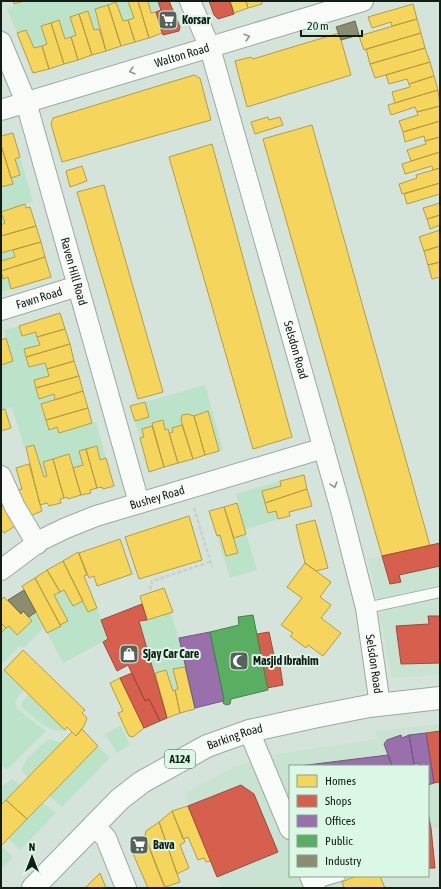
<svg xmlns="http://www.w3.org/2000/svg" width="441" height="889" viewBox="0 0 441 889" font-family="'Asap Condensed',sans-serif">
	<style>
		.built { fill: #c8e3d2 }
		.green { fill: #bae3ca }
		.homes { fill: #f6d55c; stroke: #b29e47 }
		.shops { fill: #d6604d; stroke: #9b4c3c }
		.offices { fill: #9970ab; stroke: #70577e }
		.public { fill: #5aae61; stroke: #44824a }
		.industry { fill: #8c8c6e; stroke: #676b54 }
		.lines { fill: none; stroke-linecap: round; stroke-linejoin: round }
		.lane-casing { stroke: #9ca9a1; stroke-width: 12 }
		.street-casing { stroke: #9ca9a1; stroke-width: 22 }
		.primary-casing { stroke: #9ca9a1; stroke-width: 24 }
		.path { stroke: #ccd0cc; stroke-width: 2.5; stroke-dasharray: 4 2; stroke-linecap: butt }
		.lane { stroke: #f9fbf9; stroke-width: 10 }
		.street { stroke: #f9fbf9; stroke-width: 20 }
		.primary { stroke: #f9fbf9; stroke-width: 22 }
		.oneway { stroke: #919793 }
		.labels { text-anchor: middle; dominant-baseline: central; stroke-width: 4; stroke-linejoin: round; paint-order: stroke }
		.shield { fill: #daf8e5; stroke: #4e5f54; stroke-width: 1 }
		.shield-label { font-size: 11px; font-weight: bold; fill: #121d16 }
		.poi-label { font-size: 12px; font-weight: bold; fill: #121d16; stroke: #daf8e5; text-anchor: start }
		.street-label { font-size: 12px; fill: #121d16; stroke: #daf8e5 }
	</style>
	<rect width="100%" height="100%" fill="#d4e4da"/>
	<!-- built -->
	<path class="built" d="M440 543V674L392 678 368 559Z
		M440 724V827L431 828 428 813V766H290V876H356L328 888 304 885 296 888H222L188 806 185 793 234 767 277 754 378 739 376 731Z"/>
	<!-- green -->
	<path class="green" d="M24 1H128L134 18 123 21 116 2 101 28 94 30 70 17 76 35 65 39 59 20 41 26 47 44 34 48 26 30 17 33 7 9Z
		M148 1H158L161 10 151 13Z
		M20 157 33 202 1 212 5 223 1 225V187L13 184 11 178 20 175 15 159Z
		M13 250 15 257 1 261V253Z
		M1 274 3 279 8 277 11 289 1 292Z
		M19 326 22 336 36 332 40 345 24 350 29 367 45 363 49 376 34 380 39 399 54 394 55 400 41 404 49 430 57 427 59 433 96 422 106 458 100 460 97 446 79 451 83 465 73 468 69 455 43 462 47 476 44 477 35 445 24 447 12 407 1 410V365L13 361 4 330Z
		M205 385 223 450 219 451 208 411 194 416 188 414 182 415V425L172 428 173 432 169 433 165 430 163 420 152 423V426L142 429 144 437 140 438 135 421 149 417 145 402Z
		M280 481 281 486 262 491 268 513 276 511 278 519 245 530 236 494Z
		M246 534 257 570 230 578 217 536 220 535 226 556 238 553 234 538Z
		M64 590 73 606 83 601 88 612 97 608 108 639 63 663 47 633 68 621 54 595Z
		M36 612 44 627 24 648 20 646 1 665V633L9 626 17 635 32 621 29 617Z
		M170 612 179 638 185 667 173 669 178 689 173 691 166 670 155 673 139 621Z
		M4 670 24 690 15 701 17 709 46 731 7 770 1 765V672Z
		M29 695 65 730C52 735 32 717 22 707V701Z
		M121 725 130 745 117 753 105 734Z
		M50 739 61 743 28 778 22 771C20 763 42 743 50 739Z
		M98 746 110 758 62 807 49 796Z
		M12 779 21 785 1 805V787Z
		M43 803 56 813 20 850 8 838Z
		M1 846 13 857 1 869Z"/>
	<!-- homes -->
	<path class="homes" d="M13 1H24L14 4Z
		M128 1H138L149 38 135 42 128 20 134 18Z
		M138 1H148L151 13 156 12 162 33 149 38Z
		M230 1H246L248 8 234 13Z
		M246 1H262V4L248 8Z
		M116 2 123 21 128 20 135 42 121 46 108 5Z
		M413 4 417 19 392 26 391 22 372 28 368 17Z
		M108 5 121 46 106 51 95 9Z
		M88 11 94 30 99 29 106 51 92 55 79 14Z
		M79 14 92 55 78 60 71 37 76 35 70 17Z
		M417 19 421 33 364 50 359 36Z
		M59 20 65 39 71 37 78 60 64 64 51 23Z
		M51 23 64 64 49 69 42 46 47 44 41 26Z
		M26 30 34 48 42 46 49 69 33 73 17 33Z
		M339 33 351 75 247 107 235 61 251 57 253 59Z
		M421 33 425 48 370 64 366 49Z
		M425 48 430 62 375 78 370 64Z
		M430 62 434 76 409 84 407 79 389 84 386 75Z
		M194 75 200 78 211 120 62 162 51 124 53 118Z
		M434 76 438 90 395 103 392 92 410 87 409 84Z
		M438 90 440 106 417 112 415 107 391 115 388 105Z
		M440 106V121L403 132 399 121 418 115 417 112Z
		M268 117 269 120 280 117 283 125 255 134 251 122Z
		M440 121V137L425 141 424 136 405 142 403 132Z
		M312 125 430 546 382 556 263 139Z
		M13 133 20 157 15 159 20 175 11 178 1 145V136Z
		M440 137V152L411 161 407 150 426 144 425 141Z
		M212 144 292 437 253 449 169 157Z
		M1 145 13 184 1 187Z
		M440 152V168L433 170 432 166 405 174 402 164Z
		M82 166 87 181 70 187 66 171Z
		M440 168V183L402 194 399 184 417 178 416 175Z
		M440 183V194L407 204 404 194Z
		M104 185 163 392 138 399 77 192Z
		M440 203V215L427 219 423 208Z
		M25 204 26 208 30 207 36 226 1 236V225L5 223 1 212Z
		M440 215V225L430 229 427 219Z
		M36 226 41 242 1 253V236Z
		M440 230V246L424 251 419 237Z
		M41 242 45 257 1 271V261L15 257 13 250Z
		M440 246V262L428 265 424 251Z
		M45 257 51 277 11 289 8 277 3 279 1 271Z
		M440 262V277L432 279 428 265Z
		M60 313 65 329 37 337 36 332 22 336 19 326Z
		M65 329 70 344 26 357 24 349 40 345 37 337Z
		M6 338 13 361 1 365V340Z
		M70 344 74 361 47 369 45 363 29 367 26 357Z
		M74 361 79 376 36 388 34 380 49 376 47 369Z
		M79 376 83 391 55 400 54 394 39 399 36 388Z
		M83 391 88 408 46 420 41 404Z
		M145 402 149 417 135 421 130 406Z
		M88 408 92 423 59 433 57 427 49 430 46 420Z
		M5 409 11 428 1 431V410Z
		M208 411 219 451 205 455 194 416Z
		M188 414 194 416 205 455 193 459 181 420 182 415Z
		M163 420 165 430 168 429 178 463 164 467 152 423Z
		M182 425 193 459 178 463 169 433 173 432 172 428Z
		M152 426 164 467 149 472 140 438 144 437 142 429Z
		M34 445 44 477 47 476 43 462 53 459 64 498 60 499 61 503 49 506 47 503 40 505 26 447Z
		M97 446 100 460 106 458 114 486 103 489 102 487 97 488 86 449Z
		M86 449 97 488 90 490 91 493 81 495 73 468 83 465 79 451Z
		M69 454 81 495 68 499 67 497 64 498 53 459Z
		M29 464 42 511 30 516 25 514 18 490 22 489 16 468Z
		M304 475 307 489 265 503 262 491 281 486 280 481Z
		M307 489 312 506 289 512 290 516 278 519 276 511 268 513 265 503Z
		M237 503 246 534 234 538 224 507Z
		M3 506 17 525 4 533 1 529V507Z
		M224 507 238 553 226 556 220 535 217 536 209 511Z
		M189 516 202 560 139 579 125 537Z
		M315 520 328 568 316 571 305 563 296 525Z
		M120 539 132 574 97 586 94 576 89 578 79 553Z
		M78 552 87 575 84 576 97 608 88 612 63 561Z
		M63 561 83 601 73 606 64 590 60 592 47 570Z
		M305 563 331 582 320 597 331 605 321 618 341 633 323 656 308 645 306 648 290 636 293 633 281 625 302 598 287 587Z
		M47 570 60 592 54 595 68 621 60 625 35 578Z
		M35 578 61 626 47 633 22 586Z
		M164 588 173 612 147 620 140 596Z
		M4 597 21 614 23 611 32 621 17 635 9 626 6 628 1 623V600Z
		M1 623 6 628 1 633Z
		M23 650 85 710 82 713 87 718 84 726 76 736 67 727 65 730 4 670Z
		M185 667 195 709 180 713 175 690 178 689 173 669Z
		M166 670 173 691 175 690 180 713 167 718 155 673Z
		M120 678 144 728 133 737 129 736 118 713 123 711 110 683Z
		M82 729 98 746 27 819 6 800 72 732 76 736Z
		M6 800 27 819 1 846V805Z
		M188 806 211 861 206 862 204 858 198 860 188 837 183 839 172 811Z
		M172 811 185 842 180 845 189 868 177 874 159 822Z
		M159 822 180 882 165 887 145 836 146 831Z
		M145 836 156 866 165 888H148L131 849 134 839Z
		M100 873 106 888H85Z
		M356 876H380L385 888H344L342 882Z"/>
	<!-- shops -->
	<path class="shops" d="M158 1H169L180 27 179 31 163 35 156 12 161 10Z
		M209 1H230L234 14 218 19 214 15Z
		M440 543V566L399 575 401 582 390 584 382 556Z
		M142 604 147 620 139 621 167 718 160 721 149 699 145 701 128 665 117 671 103 642 108 639 101 620Z
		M428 616H440V663L401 664 396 626 429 624Z
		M269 632 275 660 279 659 283 685 267 688 257 634Z
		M132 673 145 701 149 699 160 721 144 728 120 678Z
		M440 731V782L434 783 426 733Z
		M241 785 254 794 278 852 217 877 188 806Z
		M428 813 431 828 435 868H428Z"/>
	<!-- offices -->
	<path class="offices" d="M210 632 224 699 223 701 195 708 179 638Z
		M426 733 434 783 428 785V766H419L418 763 414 764 409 735Z
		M401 735 402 738 409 735 414 764 410 766H392L384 744 387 740Z
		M388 755 392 766H299Z"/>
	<!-- public -->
	<path class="public" d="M253 615 268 690 231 699 230 704 226 705 223 703 224 699 210 632 239 625 238 617Z"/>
	<!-- industry -->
	<path class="industry" d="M355 21 359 35 341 40 336 27Z
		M24 590 36 612 29 617 23 611 21 614 8 600Z"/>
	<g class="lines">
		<!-- lane casing -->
		<g class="lane-casing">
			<path id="lane" d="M366 608 440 592
				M313 884 340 876"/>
		</g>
		<!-- street casing -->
		<g class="street-casing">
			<g id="street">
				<path id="s1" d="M190 1 210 48 340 506 366 608 380 705"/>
				<path id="s2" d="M1 42 26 102 139 503"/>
				<path id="s3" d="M1 110 363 1"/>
				<path id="s4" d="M1 310 78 286"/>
				<path d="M1 476 15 507 37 544"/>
				<path id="s5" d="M1 570 41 540 66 528 96 516 324 448"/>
				<path d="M249 731 290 829"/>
				<path d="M93 825 106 838 126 888"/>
				<path d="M310 876 315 888"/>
			</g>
		</g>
		<!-- primary casing -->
		<g class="primary-casing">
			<g id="primary">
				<path id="s6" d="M33 888 120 799 142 782 207 746 249 731 318 716 369 706 440 698"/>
			</g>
		</g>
		<!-- path -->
		<path class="path" d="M194 508 212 567
			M150 590 152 581 210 562"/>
		<!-- lane -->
		<use href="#lane" class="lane"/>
		<!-- street -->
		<use href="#street" class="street"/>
		<!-- primary -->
		<use href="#primary" class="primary"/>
	</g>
	<!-- one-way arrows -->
	<defs><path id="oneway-chevron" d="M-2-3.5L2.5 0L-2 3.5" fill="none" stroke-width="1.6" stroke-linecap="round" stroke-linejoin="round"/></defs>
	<g class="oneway">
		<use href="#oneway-chevron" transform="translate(247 37) rotate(-17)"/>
		<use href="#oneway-chevron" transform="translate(132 71) rotate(164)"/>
		<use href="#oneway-chevron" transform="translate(334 485) rotate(74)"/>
	</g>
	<!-- icons -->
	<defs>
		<g id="supermarket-square" transform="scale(1)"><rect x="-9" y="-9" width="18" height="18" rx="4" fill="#56635b" stroke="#daf8e5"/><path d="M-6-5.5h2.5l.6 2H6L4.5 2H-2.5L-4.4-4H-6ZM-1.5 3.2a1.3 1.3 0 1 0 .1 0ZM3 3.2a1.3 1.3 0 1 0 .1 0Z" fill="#fff"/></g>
		<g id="shop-square" transform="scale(1)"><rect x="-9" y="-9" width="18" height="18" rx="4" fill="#56635b" stroke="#daf8e5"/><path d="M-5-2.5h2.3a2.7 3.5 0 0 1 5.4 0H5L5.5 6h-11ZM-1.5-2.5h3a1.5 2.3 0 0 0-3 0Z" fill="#fff"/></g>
		<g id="mosque-square" transform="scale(1)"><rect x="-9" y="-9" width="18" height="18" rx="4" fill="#56635b" stroke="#daf8e5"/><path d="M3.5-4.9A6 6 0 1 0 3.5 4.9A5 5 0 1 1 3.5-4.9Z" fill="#fff"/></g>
	</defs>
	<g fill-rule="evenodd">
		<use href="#supermarket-square" x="168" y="20"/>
		<use href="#shop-square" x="129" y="654"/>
		<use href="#mosque-square" x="239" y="661"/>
		<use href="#supermarket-square" x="139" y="845"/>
	</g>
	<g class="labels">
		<!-- shield labels -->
		<rect class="shield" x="165" y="750" width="30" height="18" rx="3"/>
		<g class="shield-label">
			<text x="180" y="759">A124</text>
		</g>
		<!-- poi labels -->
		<g class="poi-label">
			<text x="182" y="20">Korsar</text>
			<text x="143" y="654">Sjay Car Care</text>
			<text x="253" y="661">Masjid Ibrahim</text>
			<text x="153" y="845">Bava</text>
		</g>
		<!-- street labels -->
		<g class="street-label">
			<text stroke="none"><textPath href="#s3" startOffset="189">Walton Road</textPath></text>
			<text stroke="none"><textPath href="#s2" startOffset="241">Raven Hill Road</textPath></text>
			<text stroke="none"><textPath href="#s4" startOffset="40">Fawn Road</textPath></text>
			<text stroke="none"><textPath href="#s1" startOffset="365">Selsdon Road</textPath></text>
			<text stroke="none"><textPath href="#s5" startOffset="174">Bushey Road</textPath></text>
			<text stroke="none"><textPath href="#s1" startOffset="689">Selsdon Road</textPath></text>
			<text stroke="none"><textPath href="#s6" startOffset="256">Barking Road</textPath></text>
		</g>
	</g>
	<!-- border -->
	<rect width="441" height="889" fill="none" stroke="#121d16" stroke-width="4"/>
	<!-- legend -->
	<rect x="289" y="765" width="140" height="112" fill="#daf8e5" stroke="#8aa092"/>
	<rect x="297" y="775" width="20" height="12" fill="#f6d55c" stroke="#8aa092"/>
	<text x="325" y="785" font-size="12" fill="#121d16">Homes</text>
	<rect x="297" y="795" width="20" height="12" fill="#d6604d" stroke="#8aa092"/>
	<text x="325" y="805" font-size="12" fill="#121d16">Shops</text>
	<rect x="297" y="815" width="20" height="12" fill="#9970ab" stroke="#8aa092"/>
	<text x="325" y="825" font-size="12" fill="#121d16">Offices</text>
	<rect x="297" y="835" width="20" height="12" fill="#5aae61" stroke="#8aa092"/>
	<text x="325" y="845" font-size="12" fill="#121d16">Public</text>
	<rect x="297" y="855" width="20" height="12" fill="#8c8c6e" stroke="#8aa092"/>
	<text x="325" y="865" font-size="12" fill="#121d16">Industry</text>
	<!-- north arrow -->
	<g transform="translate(32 857)" stroke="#daf8e5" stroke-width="3" paint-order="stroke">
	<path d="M0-3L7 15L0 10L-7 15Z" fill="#121d16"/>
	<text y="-6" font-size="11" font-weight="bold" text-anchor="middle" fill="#121d16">N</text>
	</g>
	<!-- scale -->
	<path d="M301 30v6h61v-6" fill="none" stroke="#121d16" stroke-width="2"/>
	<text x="307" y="30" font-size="12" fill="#121d16" stroke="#daf8e5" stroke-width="3" paint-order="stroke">20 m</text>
</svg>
